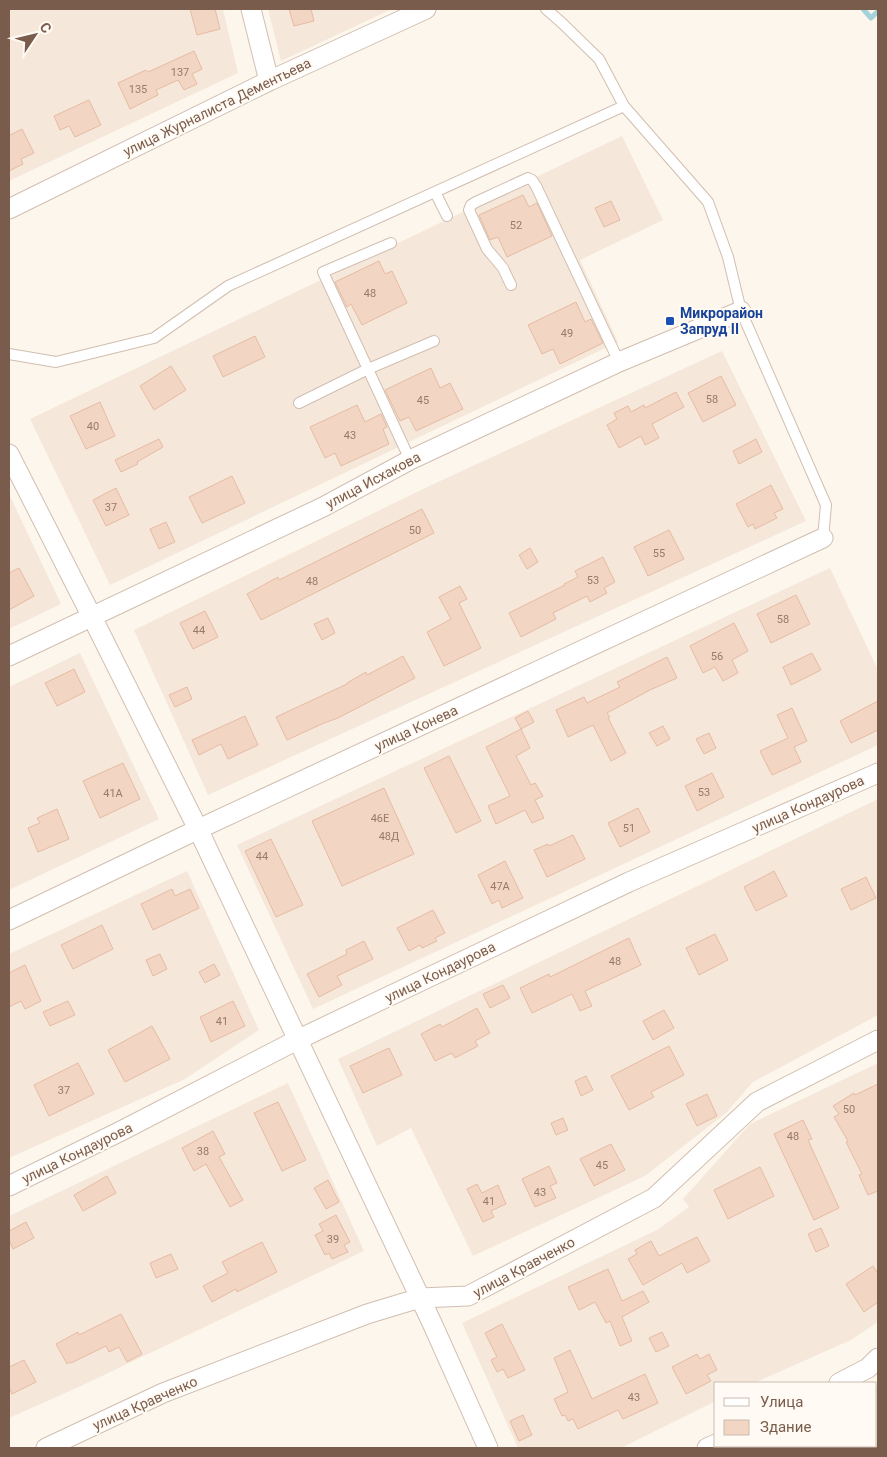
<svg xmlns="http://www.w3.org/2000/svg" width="887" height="1457" viewBox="0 0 887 1457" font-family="Roboto,sans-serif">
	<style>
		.residential { fill: #f5e8da }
		.green { fill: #d8ecc9 }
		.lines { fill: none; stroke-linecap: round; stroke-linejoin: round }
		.stream { stroke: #a5d3da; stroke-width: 5 }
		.building { fill: #f3d5c3; stroke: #e6bba3 }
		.service-casing { stroke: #d1beb0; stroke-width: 12 }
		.minor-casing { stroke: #d1beb0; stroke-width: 21 }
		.service { stroke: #fff; stroke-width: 10 }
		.minor { stroke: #fff; stroke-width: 19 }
		.transit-dot { fill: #1a4fb4; stroke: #fffaf3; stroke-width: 2 }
		.labels { text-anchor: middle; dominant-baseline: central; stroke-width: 4; stroke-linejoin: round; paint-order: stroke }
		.number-label { font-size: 11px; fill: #987a6a }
		.street-label { font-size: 14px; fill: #7a5c4d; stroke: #fffaf3 }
		.transit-label { font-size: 14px; font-weight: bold; fill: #164399; stroke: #fffaf3; text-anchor: start }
	</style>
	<rect width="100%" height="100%" fill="#fdf6ec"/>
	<!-- residential -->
	<path class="residential" d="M9 9H223L238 73 9 181Z
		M268 9H392L281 61Z
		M622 136 663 220 580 260 618 342 110 585 30 419Z
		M722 351 806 521 208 795 134 630 425 488Z
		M9 494 61 604 9 629Z
		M830 568 878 670V745L313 1009 237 845Z
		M80 653 159 819 9 890V687Z
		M878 799V1015L753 1082 726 1113 645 1176 473 1256 411 1128 377 1146 338 1059Z
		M187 871 259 1030 185 1079 9 1158V954Z
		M878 1063V1322L851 1340 754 1383H716V1401L621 1448H518L462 1323 657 1230 689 1207 683 1199 750 1124Z
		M288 1083 364 1251 81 1386 9 1418V1216Z"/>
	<!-- green -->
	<path class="green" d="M878 1385V1448H794L793 1446H876V1386Z"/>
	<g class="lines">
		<!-- stream -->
		<path class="stream" d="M863 9 871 18 878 11"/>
	</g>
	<!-- building -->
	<path class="building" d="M190 9H215L220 29 197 35Z
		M289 9H311L314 21 294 26Z
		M194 51 202 69 192 74 197 84 184 90 178 80 156 90 158 95 130 109 118 83 146 70 148 72Z
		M89 100 101 125 75 137 69 126 60 130 54 116Z
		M22 129 34 153 21 159 23 164 9 171V134L10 135Z
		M523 195 529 207 537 203 552 236 507 257 498 237 490 240 479 215Z
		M611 201 620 220 604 227 595 208Z
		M379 261 385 274 392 271 407 303 362 325 351 304 347 307 335 282Z
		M576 302 585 322 591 319 603 343 560 364 553 349 542 354 528 325Z
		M255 336 265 357 223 377 213 356Z
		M171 366 186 390 154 410 140 386Z
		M431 368 440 388 450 383 463 409 416 431 409 417 400 421 385 390Z
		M721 376 736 405 703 422 688 393Z
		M676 392 684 407 652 424 659 438 645 445 641 436 619 448 607 425 617 419 614 413 628 406 631 412 644 405 645 408Z
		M100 402 115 436 86 449 70 416Z
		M357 405 365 422 381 414 387 427 383 429 389 444 341 466 335 453 325 458 310 427Z
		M159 439 163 447 137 462 138 464 121 472 115 460Z
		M756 439 762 452 739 464 733 451Z
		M232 476 245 503 202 523 189 497Z
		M771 485 783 509 774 513 777 518 755 529 753 524 748 527 736 504Z
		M116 488 129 515 106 526 93 500Z
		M422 509 434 533 261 620 247 594 278 577 279 580Z
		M166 522 175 542 159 549 150 529Z
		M669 530 684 559 648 576 634 547Z
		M530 548 538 562 527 569 519 555Z
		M603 557 615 582 604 588 607 593 590 602 587 596 553 613 556 619 521 637 509 613 565 585 564 584 578 577 575 571Z
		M19 568 34 596 9 610V573Z
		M460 586 467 599 459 603 481 648 444 666 427 632 451 619 439 597Z
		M796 595 810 624 771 643 757 614Z
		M205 611 218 637 193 649 180 623Z
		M328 618 335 633 322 640 314 624Z
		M734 623 748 651 732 660 738 673 723 681 715 667 703 673 690 646Z
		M812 653 821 670 791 685 783 667Z
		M403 656 415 678 338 718 324 723 287 740 276 717 347 684V683L366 672 367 675Z
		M667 657 677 678 650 690 607 713 610 717 608 718 626 753 611 761 593 725 568 737 556 710 584 697 587 703 620 687 617 682Z
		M74 669 85 692 57 706 45 683Z
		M187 687 192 699 175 707 169 695Z
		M878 701V730L851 743 840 721Z
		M792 708 807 741 794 747 801 762 772 775 760 751 788 738 777 715Z
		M528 711 534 722 521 729 515 718Z
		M245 716 258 745 228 759 221 744 199 755 192 740Z
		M663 726 670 739 657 746 649 733Z
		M521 729 530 748 516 756 531 785 535 783 543 796 535 800 544 818 532 823 525 810 496 824 488 806 510 796 486 747Z
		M709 733 716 748 704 754 696 739Z
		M449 756 481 821 456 833 424 768Z
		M123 763 140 799 100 818 83 781Z
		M712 773 724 797 697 811 685 786Z
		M384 788 414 854 342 886 312 821Z
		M638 808 650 832 620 847 608 823Z
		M57 809 69 839 38 852 28 828 40 823 37 818Z
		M573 835 585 859 547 877 534 850 548 844 549 846Z
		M271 839 303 905 276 917 245 851Z
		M505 861 523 898 502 908 499 900 492 904 478 875Z
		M774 871 787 896 756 911 744 887Z
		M866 877 876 898 851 910 841 889Z
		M172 889 175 896 190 889 199 908 153 930 141 904Z
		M433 910 445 933 435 938 437 941 422 948 420 945 409 951 397 928Z
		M102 925 113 949 73 969 61 945Z
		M715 934 728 960 699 975 686 948Z
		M629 938 641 965 585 991 592 1006 580 1011 572 994 532 1013 520 988 549 974 550 977Z
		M364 941 373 959 337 976 342 985 319 997 307 974 347 954 346 950Z
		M160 954 167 969 153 976 146 960Z
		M214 964 220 975 205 983 199 972Z
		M25 965 41 1001 25 1009 21 1001 9 1007V973Z
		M503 985 510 998 490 1008 483 994Z
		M68 1001 75 1015 50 1026 43 1012Z
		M233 1001 245 1026 211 1042 200 1017Z
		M477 1008 490 1033 475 1041 478 1046 455 1058 452 1053 435 1061 421 1034 440 1024 442 1027Z
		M664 1010 674 1028 653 1040 643 1021Z
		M152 1026 170 1059 125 1082 108 1050Z
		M669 1046 684 1075 651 1092 654 1097 629 1110 611 1076Z
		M389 1048 402 1075 363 1093 350 1066Z
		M78 1063 94 1094 49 1116 34 1085Z
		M586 1076 593 1090 581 1096 575 1081Z
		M878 1084V1191L868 1195 859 1175 862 1174 846 1142 848 1141 834 1117 839 1114 833 1106 854 1093 855 1095Z
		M707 1094 717 1116 697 1126 686 1104Z
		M278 1102 306 1160 282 1171 254 1113Z
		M563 1118 568 1130 556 1135 551 1123Z
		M803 1120 812 1139 808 1140 839 1208 814 1220 774 1134Z
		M213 1131 225 1154 219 1157 243 1200 230 1207 206 1164 194 1171 182 1148Z
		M611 1144 625 1170 594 1186 580 1159Z
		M549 1166 557 1183 550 1186 556 1198 535 1207 522 1179Z
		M760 1167 774 1196 728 1219 714 1190Z
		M107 1176 116 1193 83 1211 74 1195Z
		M328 1180 339 1202 326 1209 314 1188Z
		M477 1184 482 1193 498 1185 506 1204 491 1211 494 1217 483 1222 467 1189Z
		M336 1215 350 1242 344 1245 348 1252 332 1259 329 1253 325 1255 315 1235 323 1231 319 1224Z
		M26 1222 34 1238 13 1249 9 1240V1231Z
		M821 1228 829 1246 816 1252 808 1234Z
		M697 1237 710 1261 687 1273 682 1263 643 1285 628 1259 637 1254 635 1250 651 1241 659 1256Z
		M262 1242 277 1272 237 1292 236 1289 212 1302 203 1286 228 1273 222 1262Z
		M171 1254 178 1269 156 1278 150 1263Z
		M873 1266 878 1274V1302L864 1312 846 1284Z
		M608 1269 622 1301 643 1291 649 1302 622 1317 632 1341 620 1346 610 1321 606 1323 595 1302 579 1310 568 1287Z
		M121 1314 142 1354 127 1362 119 1347 109 1352 106 1346 71 1363 70 1362 67 1364 56 1344 78 1332 79 1335Z
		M502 1324 525 1370 508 1378 503 1369 497 1372 491 1360 497 1357 485 1333Z
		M662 1332 669 1346 656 1352 649 1338Z
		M570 1350 592 1399 645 1374 658 1403 623 1419 618 1410 578 1429 573 1419 568 1421 565 1415 562 1416 554 1399 568 1392 554 1358Z
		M697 1354 700 1359 709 1354 717 1370 707 1375 711 1381 686 1394 672 1367Z
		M24 1360 36 1382 12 1394 9 1387V1367Z
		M523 1415 532 1435 519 1441 510 1421Z"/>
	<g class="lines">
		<!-- service casing -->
		<g class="service-casing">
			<path id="service" d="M546 9 562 23 599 59 624 106 708 202 728 257 741 311 826 505 823 538
				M435 192 447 216
				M391 243 323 272 410 460
				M511 285 503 268 487 249 469 210 471 205 476 202 528 178 532 180 536 186 619 362
				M9 354 56 362 154 338 228 286 624 106
				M299 403 368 369 434 341"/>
		</g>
		<!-- minor casing -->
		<g class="minor-casing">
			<path id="minor" d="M251 9 269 81
				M9 209 269 81 426 9
				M9 454 92 617 198 829 432 1323 488 1448
				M9 656 323 507 410 460 619 362 741 311
				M9 920 205 826 823 538
				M9 1186 121 1131 297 1040 629 882 878 773
				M839 1383 868 1368 878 1358
				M777 1446 778 1448
				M46 1448 163 1393 367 1314 420 1298 468 1296 654 1198 757 1102 878 1040
				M707 1448 716 1444"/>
		</g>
		<!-- service -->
		<use href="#service" class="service"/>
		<!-- minor -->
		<use href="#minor" class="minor"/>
	</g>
	<!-- markers -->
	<rect class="transit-dot" x="665" y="316" width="10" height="10" rx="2.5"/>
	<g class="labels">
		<!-- number labels -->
		<g class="number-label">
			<text x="180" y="72">137</text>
			<text x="138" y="89">135</text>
			<text x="516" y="225">52</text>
			<text x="370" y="293">48</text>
			<text x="567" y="333">49</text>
			<text x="712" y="399">58</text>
			<text x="423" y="400">45</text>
			<text x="93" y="426">40</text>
			<text x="350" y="435">43</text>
			<text x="111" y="507">37</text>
			<text x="415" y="530">50</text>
			<text x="659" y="553">55</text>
			<text x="593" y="580">53</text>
			<text x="312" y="581">48</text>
			<text x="783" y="619">58</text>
			<text x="199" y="630">44</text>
			<text x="717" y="656">56</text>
			<text x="704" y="792">53</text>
			<text x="113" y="793">41А</text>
			<text x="380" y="818">46Е</text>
			<text x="629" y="828">51</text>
			<text x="389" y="836">48Д</text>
			<text x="262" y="856">44</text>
			<text x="500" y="886">47А</text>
			<text x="615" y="961">48</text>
			<text x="222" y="1021">41</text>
			<text x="64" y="1090">37</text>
			<text x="849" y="1109">50</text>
			<text x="793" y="1136">48</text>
			<text x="203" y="1151">38</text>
			<text x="602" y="1165">45</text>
			<text x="540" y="1192">43</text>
			<text x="489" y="1201">41</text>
			<text x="333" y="1239">39</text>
			<text x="634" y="1397">43</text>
		</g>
		<!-- street labels -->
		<g class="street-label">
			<text transform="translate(217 107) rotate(-26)">улица Журналиста Дементьева</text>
			<text transform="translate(373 480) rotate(-28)">улица Исхакова</text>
			<text transform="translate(416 728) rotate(-25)">улица Конева</text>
			<text transform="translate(808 804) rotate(-24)">улица Кондаурова</text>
			<text transform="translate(440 972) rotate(-26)">улица Кондаурова</text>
			<text transform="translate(77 1153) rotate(-26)">улица Кондаурова</text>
			<text transform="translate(524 1267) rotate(-28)">улица Кравченко</text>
			<text transform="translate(145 1403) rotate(-24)">улица Кравченко</text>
		</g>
		<!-- transit labels -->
		<g class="transit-label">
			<text x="680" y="313">Микрорайон<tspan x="680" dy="16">Запруд II</tspan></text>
		</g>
	</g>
	<!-- border -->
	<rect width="887" height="1457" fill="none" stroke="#7a5c4d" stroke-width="20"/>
	<!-- legend -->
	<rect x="714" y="1382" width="162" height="65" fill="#fffaf3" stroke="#cabbb1"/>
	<rect x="724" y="1398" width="25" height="8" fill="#ffffff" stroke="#cabbb1"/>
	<text x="760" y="1407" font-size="15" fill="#7a5c4d">Улица</text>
	<rect x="724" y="1420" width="25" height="15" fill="#f3d5c3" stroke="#cabbb1"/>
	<text x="760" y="1432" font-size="15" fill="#7a5c4d">Здание</text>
	<!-- north arrow -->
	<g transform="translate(35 35) rotate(55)" stroke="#fffaf3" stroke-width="4" paint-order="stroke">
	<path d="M0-4L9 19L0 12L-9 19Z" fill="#7a5c4d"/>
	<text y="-8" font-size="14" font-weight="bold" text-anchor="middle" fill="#7a5c4d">С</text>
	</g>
</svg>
